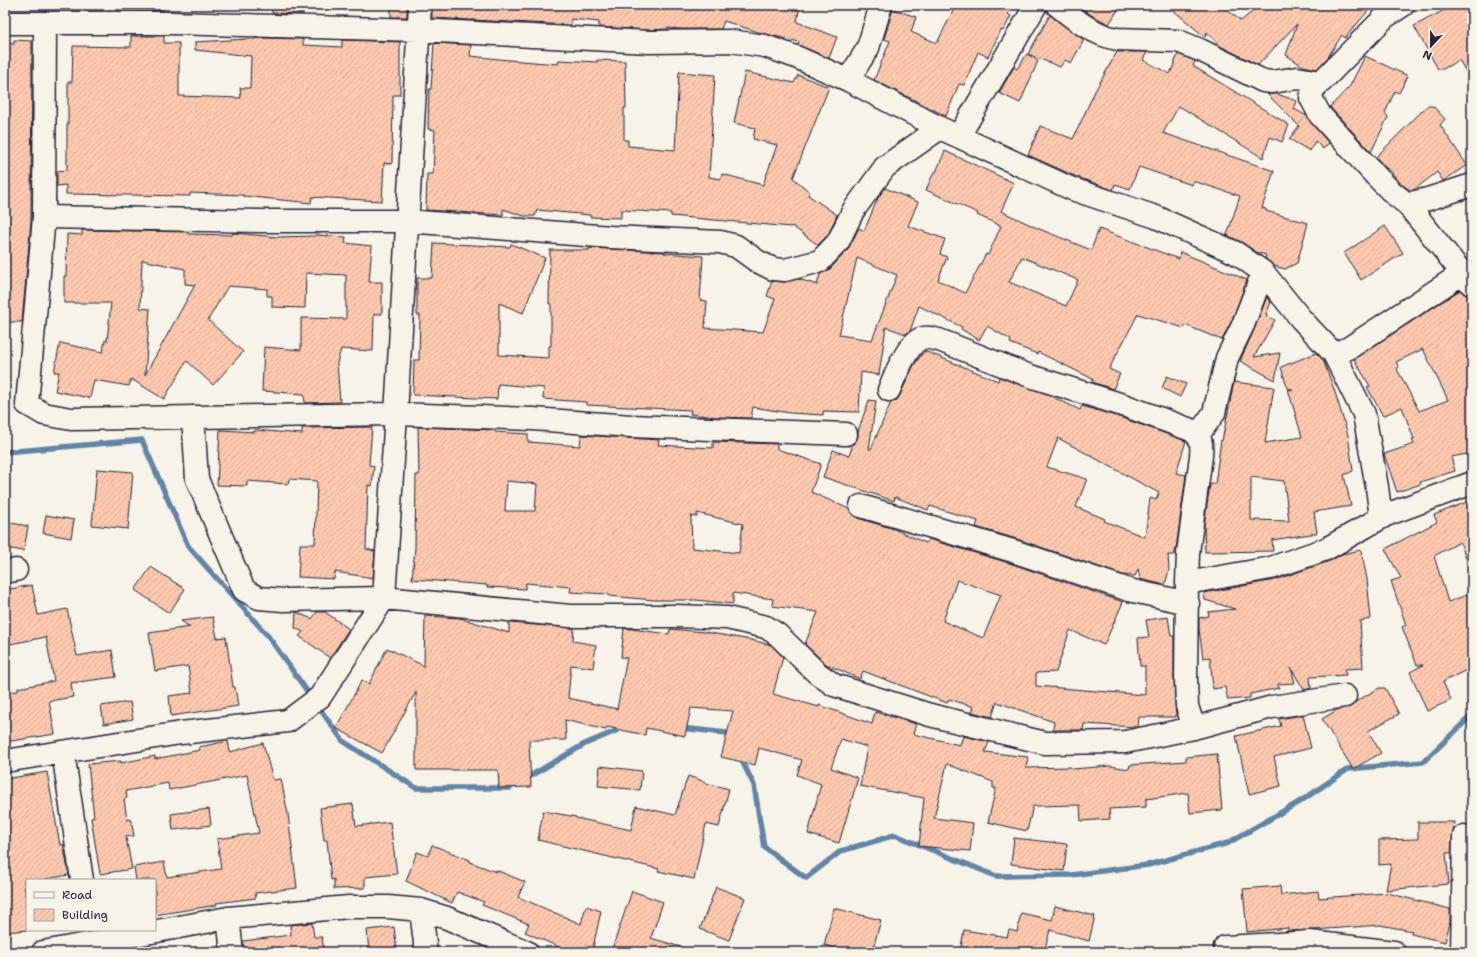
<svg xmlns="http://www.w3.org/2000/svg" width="1477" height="957" viewBox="0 0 1477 957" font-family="'Shantell Sans',sans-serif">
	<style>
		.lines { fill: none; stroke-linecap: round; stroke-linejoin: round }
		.stream { stroke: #6384a5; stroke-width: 5.5 }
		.building { fill: url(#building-hatch); stroke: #22223b; fill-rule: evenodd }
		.minor-casing { stroke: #22223b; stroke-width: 25 }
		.minor { stroke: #f7f3e8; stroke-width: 22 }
	</style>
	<defs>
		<pattern id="building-hatch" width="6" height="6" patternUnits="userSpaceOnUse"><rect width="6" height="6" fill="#fec9af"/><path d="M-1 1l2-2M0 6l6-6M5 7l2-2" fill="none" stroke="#d9ac97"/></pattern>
	</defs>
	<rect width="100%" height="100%" fill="#f7f3e8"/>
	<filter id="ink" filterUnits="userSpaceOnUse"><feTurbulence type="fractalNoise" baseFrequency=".025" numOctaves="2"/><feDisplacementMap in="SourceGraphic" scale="8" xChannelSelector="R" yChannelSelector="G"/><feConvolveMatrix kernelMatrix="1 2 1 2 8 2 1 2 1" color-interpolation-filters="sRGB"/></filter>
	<g filter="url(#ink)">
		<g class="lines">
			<!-- stream -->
			<path class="stream" d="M5 452 142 440 188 546 268 636 312 698
				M317 705 343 741 416 788H509L516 784
				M681 728 727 733 730 739
				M739 755 754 785 764 847 806 878 841 851 895 835 996 876 1071 875 1148 865 1228 843 1301 801 1348 769 1423 762 1472 715
				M525 779 585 744 625 727"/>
		</g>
		<!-- building -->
		<path class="building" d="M163 5V10H131V6Z
			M272 5H304L303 14 272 13Z
			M391 5H407V17H391Z
			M432 5H800L797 22 837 37 829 58 798 45 799 42 758 32 724 21 721 29H681L667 28V29L649 30 599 27V22L571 19V25L432 18Z
			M956 5H1013L1008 14 1011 16 1003 31 1001 30 988 57 978 52 964 85 959 84 946 116 874 80 890 41 884 39 893 9 916 17 911 32 937 43Z
			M1077 5H1121L1109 24 1091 15Z
			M1167 5H1221L1241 21 1260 5H1373L1345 38 1342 35 1328 57 1317 69 1303 66 1286 55 1297 24 1258 65 1220 46 1207 32 1205 37Z
			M1454 5H1472V81L1459 60 1443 69H1438L1414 26Z
			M1050 15 1084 40 1071 63 1065 60 1060 67 1028 54Z
			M131 36H164V43H179V96L241 98 240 88H250L251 56 195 50V42L267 38 303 39V45L342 47V40L400 42V95H393L392 164 384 163 382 201 312 197 311 203 243 196V195L190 193V196L66 194V185L57 186V171L67 170V125H68V82H72L73 46 131 47Z
			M14 40 32 41 31 221 22 322H5V43L14 44Z
			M434 43 471 45 470 56 509 60 558 64 559 60 597 62V60L625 61 626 108H624V140H628V146L675 150 679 72 715 75 709 177 721 179 722 174 763 185 777 145 753 139 755 128 734 123 745 72 794 83 798 75 829 87 793 178 810 192 808 195 837 215 828 235 818 245 792 226 791 227 671 216V213L621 210V218L590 217V215L537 210 535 216H524L503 209V215L426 210 427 174H433L435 130 428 129 429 89H431Z
			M1117 52H1147L1143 60 1170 74 1178 54 1195 61 1193 66 1289 125 1282 142 1270 137 1263 158 1179 106 1163 133 1274 171 1262 208 1266 209V211L1308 223 1297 263 1285 269 1274 266 1265 258 1266 255 1256 252 1243 243 1227 235 1240 196 1193 181 1192 185 1139 167 1130 189 1115 184 1113 190 1077 177 1028 155 1040 126 1073 139 1095 91Z
			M1027 54 1038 61 1020 103 999 93 1014 67 1017 69Z
			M1365 56 1408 76 1399 93 1395 91 1385 113 1388 117 1371 152 1330 107 1350 86Z
			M1267 94H1277L1297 101 1294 109 1307 116 1311 123 1329 143 1323 149 1315 141 1310 151 1289 139 1299 126Z
			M1427 106H1433L1445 119 1440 125 1467 165 1443 181 1437 172 1414 190H1410L1401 184 1388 168 1387 169 1376 157Z
			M945 151 1014 183 1001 211 1037 228 1091 250 1099 229 1179 259 1180 252 1247 280 1232 320 1222 340 1185 325 1184 328 1138 314 1109 369 1120 374 1113 389 1095 383 1092 381 1093 379 1038 352 1037 354 1010 343 1011 340 987 326 979 340 961 329 962 327 919 306 910 331 906 334 886 327 879 375 861 372 859 412 823 411V415L790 413 753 407 751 418 716 417 690 414 691 410 586 405V402L543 399 544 388 498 384 497 399 413 395 414 360H419L420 315H417V278H432L434 243 510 247 511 244 545 258 523 313 499 303V355L549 358V346H551V304H549L550 250H589V248L664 252V253L703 256 700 300 707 301 705 328 763 332 775 299 767 296 772 281 784 282 799 279 817 285 820 274 829 270 847 251 859 228 864 231 878 198 885 188 918 202 908 226 945 239 940 254 947 257 938 280 965 293 986 254 988 255 1001 226 977 215 978 213 926 190 934 172H936ZM1022 257 1078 280 1066 306 1009 282ZM857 258 897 275 872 340 839 335Z
			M1385 226 1403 253 1361 280 1344 253Z
			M82 230 188 232V234L232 235 233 233 277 237 316 236V235L346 237 345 243 372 246 369 282H382V314H374L373 351 341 349 337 363 340 402 305 403 304 394 262 391 264 347 301 350V318L346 319V275L306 273 305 308 272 307V296H267V289L228 286 208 320 243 352 213 385 187 361 164 399 131 379 129 386 94 380 90 398 55 391 59 372H54L60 343 103 352 105 340 107 341 111 303H64V276H66L67 234 82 235ZM142 260 185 269V284L195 285 145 375 150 309 140 308Z
			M1460 290 1466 295 1472 296V453L1451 457 1455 471 1420 482 1421 484 1397 492 1384 454 1414 444 1412 439H1414L1402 407 1383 416 1367 387 1370 386 1354 359ZM1423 349 1448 400 1419 411 1397 369 1399 367 1396 362Z
			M1267 297 1271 302 1266 315 1275 320 1254 357 1280 353 1275 380 1240 361 1254 330Z
			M925 351 998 381 999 377 1047 394 1080 410 1082 406 1122 418 1186 441 1176 473 1186 475 1176 549 1174 555H1168L1169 570 1165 585 1140 579 1138 569 1135 576 1123 575 1017 539 976 527 978 521 930 506 928 510 895 497 894 501 823 477 833 450 849 456 853 444 857 440 858 435V431L869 400 876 401 869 449H871L891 402 897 400 900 395 913 367 921 355ZM1058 438 1159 493 1156 500 1150 498 1145 537 1104 521 1105 519 1076 507 1087 479 1047 467Z
			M1316 353 1323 360 1334 389 1348 435 1353 471 1344 475 1351 506 1314 512 1317 533 1272 540 1273 551 1205 552 1204 526 1210 484H1215L1221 440 1222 441 1234 382 1274 387 1265 443 1302 437 1288 389 1293 390 1287 387 1281 367ZM1251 477 1284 481 1289 521 1251 520Z
			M1167 376 1186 384 1180 397 1162 388Z
			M372 427 369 465 374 466 372 486 368 485 366 549 375 551 373 578 335 572 334 579 298 577 300 544H315L317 481 289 479 288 484 247 481V486L217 485 220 430 255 432V430L302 434V428Z
			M418 427 495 430V432L528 434V442L580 446 581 435 659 440 658 445 713 448V442L777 444V449L821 464 811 492 849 509 852 514 857 518 894 529 926 543 928 539 1009 563 1123 602 1104 645 1070 630 1056 672 1036 673V686L1145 695V666H1140L1138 638 1149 637 1146 620 1168 617 1171 636H1174V680L1176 717H1139L1138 727H1135L1084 724 1083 730H1053L1054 722 997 702 992 717 972 712 974 707 949 699 947 703 863 671 860 679 826 664 805 644 818 612 772 606 773 599 733 593V604L696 600H654L609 596V594L570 592 571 587 526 583 525 589 487 587V585L412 579 415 548 416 475H419ZM507 481 537 484 535 511H505ZM697 513 743 524 739 553 692 548 691 516 697 517ZM957 580 1001 595 983 638 943 621Z
			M97 469 133 472 128 529 92 525Z
			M1472 500V570L1471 571 1460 542 1434 556 1448 602 1472 593V667L1443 682 1451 700 1427 711 1410 672 1423 665H1417L1402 627 1406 625 1391 581 1401 578 1385 549 1437 522 1434 515Z
			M46 515 74 520 71 538 43 533Z
			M5 522 28 526 24 551 5 548Z
			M1361 550 1367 579 1371 619 1360 621 1363 668 1345 669 1346 675 1310 677 1311 688 1304 690 1291 668 1295 683 1278 684 1279 688 1250 694V698L1228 700 1225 687 1213 689 1210 657 1203 658 1199 629V618L1209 616 1208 612 1235 609 1205 600 1204 593 1275 580 1330 561 1342 554Z
			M151 567 185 589 169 613 135 590Z
			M32 585 38 615 67 609 77 656 112 650 116 677 71 683 73 697 49 701 55 734 5 742V692L18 691V688L54 681 46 637 10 644 5 616V590Z
			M296 612 312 619 317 612H325L349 629 330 658 299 636 303 632 295 628Z
			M425 616 460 618 509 633V623L574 628 573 641 596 645 593 668 571 665 568 698 617 709 627 658 621 657 624 628 669 634 670 629 705 632 751 640 771 645 783 657 773 694 819 707V705L872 724 875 712 916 724 913 734 960 745 963 736 989 742 985 752 1028 757 1026 768 1071 767 1072 769 1110 766 1129 769 1130 765 1186 761V757L1217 754 1222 810 1190 813 1188 793 1146 799V807L1109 809 1110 819 1081 821 1080 805 1033 806 1027 831 988 822 996 788H993V782L947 764 934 818 973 823 970 851 919 846 924 798 860 786 867 747 841 739 831 768 858 778 839 843 808 834 821 784 797 775 802 760 759 748 755 765 721 757 733 711 691 708 685 736 646 728 645 735 607 727 606 730 565 720 566 740H529L531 787 499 788 498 770H416V692L382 753 336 728 362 680 369 684 387 648 424 666Z
			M213 617 217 638 226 637 233 687H235L238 706 171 716 169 696 192 693 188 666 155 671 149 633 190 627 181 621Z
			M1379 688H1385L1399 714 1368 731 1381 753 1353 769 1322 719 1337 710 1352 706 1357 701Z
			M130 702 133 719 104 724 101 706Z
			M1303 715 1311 748 1274 757 1281 786 1249 794 1236 736 1281 726 1279 719Z
			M228 741 230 752 263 743 273 780 281 779 288 814 297 888 255 893 256 898 216 903 217 905 155 915V880H136L134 867 164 862 167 877 221 869 217 839 259 833 247 775 169 790 168 783 126 791 127 798 124 799 127 820 131 819 134 836 126 837 132 869 100 874 91 818 94 817 88 764 121 761V763L155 756V759L200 750 199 747Z
			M600 766 642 771 640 790 598 786Z
			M47 772 60 845 63 844 69 875 40 880H24L28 930 5 932V779Z
			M688 776 706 782V783L729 789 719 827 706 824 694 879 658 871 659 869 538 840 543 811 576 817V818L631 830 636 806 675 815Z
			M353 804 356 826 390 822 397 874 365 877V888L334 889V879L331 880 327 840H324L320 808Z
			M209 809 211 825 173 830 171 814Z
			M1418 822H1454L1451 853H1446L1449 884 1386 890 1391 864 1379 865V840L1418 839Z
			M1014 838 1067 844 1064 871 1011 864Z
			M432 845 470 860V862L496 872V870L525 882 518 897 581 924 586 906 601 911 592 952H570L525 932 529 924 482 905 484 902 457 892 452 903 406 881 417 852 428 856Z
			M1280 886 1281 895 1318 891 1319 898 1387 893 1450 909V922L1445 942 1411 934 1412 931 1380 925 1314 930 1288 931V928L1247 932 1243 889Z
			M716 887 745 898 729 940 700 929Z
			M632 891 663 902 651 938 684 948 683 952H611Z
			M1055 906 1095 916 1089 941 1050 930 1044 952H960L964 930 1007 937 1009 930 1017 932 1021 913 1052 920Z
			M834 908 881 920 872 952H851L824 945Z
			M312 923 314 937H322L324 952H244L243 941 291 935 290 925Z
			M394 927 397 952H369L367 930Z"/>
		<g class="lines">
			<!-- minor casing -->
			<g class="minor-casing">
				<path id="minor" d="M1057 5C1074 19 1094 35 1117 39L1178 41 1200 50 1263 81 1272 82 1297 78 1321 82
					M1403 5 1385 17 1313 90 1311 98 1320 115 1377 177 1393 193 1407 204 1471 284
					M5 23H171L418 30 649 42 730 41 765 46 796 57 848 80 940 128 1072 189 1156 217 1236 253 1263 272 1301 319 1334 354 1349 348 1463 273
					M45 24 44 217 27 404 44 414 71 419 396 414 533 419 631 426 846 434
					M848 80 868 48 881 5
					M959 136 1036 5
					M1407 204 1428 199 1472 185
					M44 217 260 221H407L611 237 720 242 736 246 757 261 773 269 785 270 820 261 838 242 853 211 885 167 940 128
					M1334 354 1364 414 1377 487 1381 518
					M889 390C894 377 908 344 920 339 926 336 934 339 939 340L1030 376 1126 406 1191 430C1202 437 1202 444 1201 456L1188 553 1187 583 1186 680 1187 706 1194 728
					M193 417 197 479 244 590 259 598 283 600 384 598 570 616H677L727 618 766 627 778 635 817 673 834 685 930 715 1045 743 1125 742 1194 728 1272 707 1345 696
					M1198 435 1214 413 1227 358 1243 325 1263 272
					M861 506 1013 551 1129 590 1188 603
					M5 572 16 570
					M1187 583 1271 568 1326 549 1386 515 1472 483
					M63 752 82 880
					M5 761 181 733 288 721 320 697 384 598 396 414 420 5
					M421 910 426 952
					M228 918 232 952
					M1225 947 1310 942 1394 952
					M43 952 228 918 349 907H388L421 910 447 918 527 952
					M1462 952 1464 836"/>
			</g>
			<!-- minor -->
			<use href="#minor" class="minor"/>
		</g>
	</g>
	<!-- margin -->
	<rect width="1477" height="957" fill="none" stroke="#f7f3e8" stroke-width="20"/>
	<rect x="10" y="10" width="1457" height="937" fill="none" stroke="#22223b" stroke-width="1.5" filter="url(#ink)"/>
	<!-- legend -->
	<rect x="26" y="879" width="130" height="52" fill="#f7f3e8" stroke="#a29fa3"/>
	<rect x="34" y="892" width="20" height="6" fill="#f7f3e8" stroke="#a29fa3"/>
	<text x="62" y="899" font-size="12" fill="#22223b">Road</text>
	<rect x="34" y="909" width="20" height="12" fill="url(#building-hatch)" stroke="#a29fa3"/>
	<text x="62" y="919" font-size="12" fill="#22223b">Building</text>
	<!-- north arrow -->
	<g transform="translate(1431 46) rotate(202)" stroke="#f7f3e8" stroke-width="3" paint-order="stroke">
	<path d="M0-3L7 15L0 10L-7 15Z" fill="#22223b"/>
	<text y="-6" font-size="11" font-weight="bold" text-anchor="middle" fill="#22223b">N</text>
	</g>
</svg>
